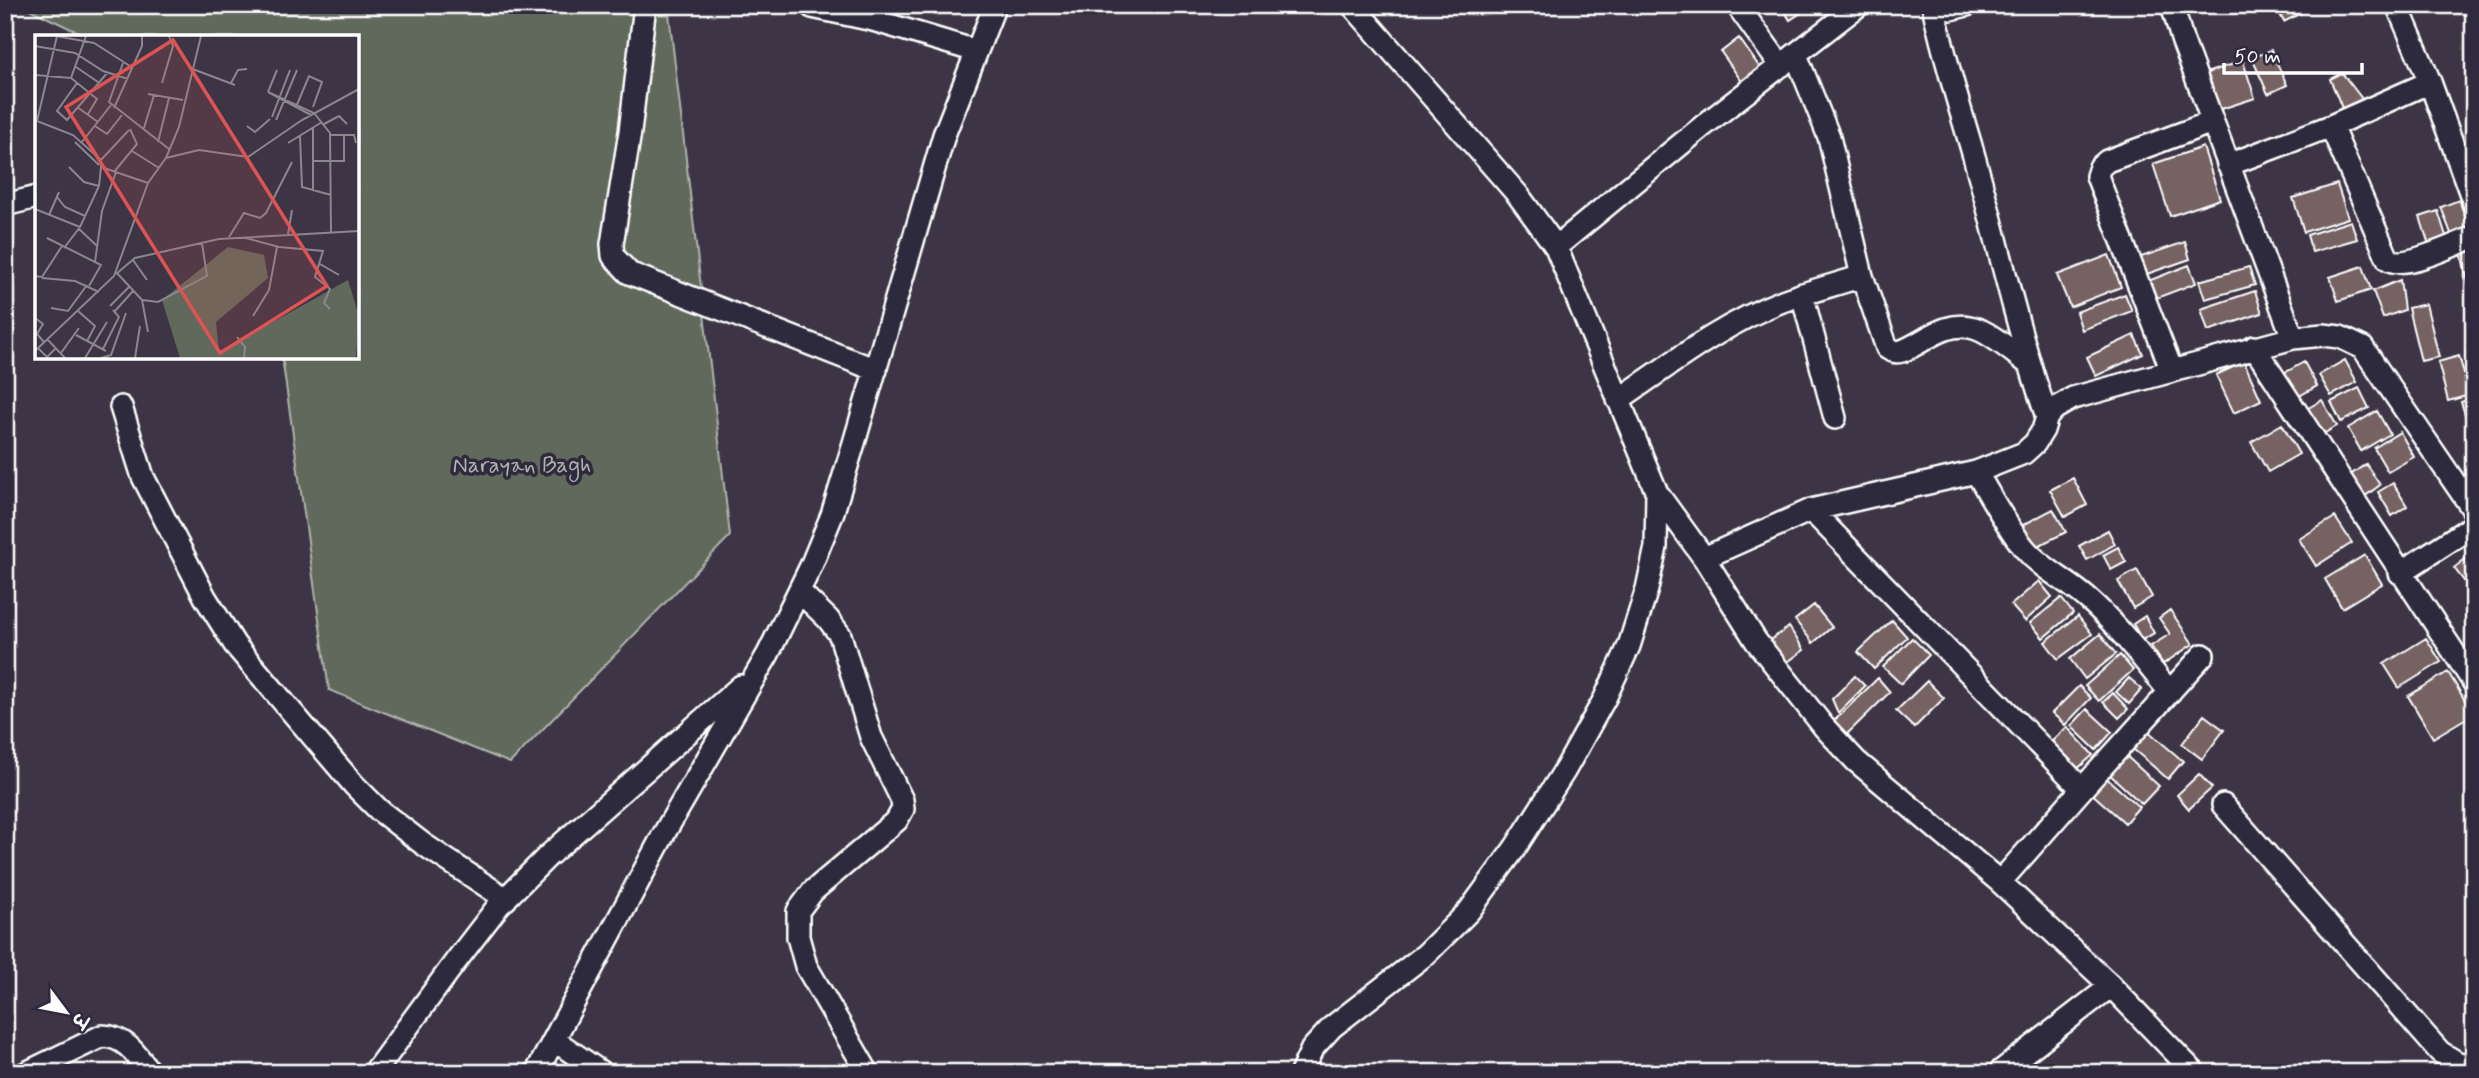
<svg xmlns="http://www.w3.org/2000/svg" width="2479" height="1078" viewBox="0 0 2479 1078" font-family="Mynerve,'Playpen Sans Deva',sans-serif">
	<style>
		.green { fill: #61695c; stroke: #b0b4ae; stroke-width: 2 }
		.building { fill: #766263; stroke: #fff; stroke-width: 2 }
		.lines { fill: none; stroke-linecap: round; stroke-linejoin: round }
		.minor-casing { stroke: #fff; stroke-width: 26 }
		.minor { stroke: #2f2a3d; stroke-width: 21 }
		.labels { text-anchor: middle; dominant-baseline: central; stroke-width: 7; stroke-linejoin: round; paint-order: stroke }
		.park-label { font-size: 23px; fill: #b0b4ae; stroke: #2f2a3d }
		.inset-road { fill: none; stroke: #8b868f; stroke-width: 2 }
		.view { fill: #de5353; fill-opacity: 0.15; stroke: #de5353; stroke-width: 3.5 }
		.inset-edge { fill: none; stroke: #fff; stroke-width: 3.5 }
	</style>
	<rect width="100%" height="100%" fill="#3d3545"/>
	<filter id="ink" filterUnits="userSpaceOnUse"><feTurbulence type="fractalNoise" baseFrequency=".0143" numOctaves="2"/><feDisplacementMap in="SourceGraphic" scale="14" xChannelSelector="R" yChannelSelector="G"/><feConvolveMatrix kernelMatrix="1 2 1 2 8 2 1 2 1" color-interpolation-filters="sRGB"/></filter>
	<g filter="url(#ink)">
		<!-- green -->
		<path class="green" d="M21 5H668L730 536 510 763 329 690 282 357H357V37H88Z"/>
		<!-- building -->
		<path class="building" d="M1781 5H1804L1807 9 1790 20Z
			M2279 5H2316L2284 22 2276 7Z
			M1739 38 1763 72 1745 86 1721 52Z
			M2271 50 2287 85 2268 94 2252 58Z
			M2243 61 2255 98 2218 110 2206 73Z
			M2342 73 2366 104 2344 113 2330 79Z
			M2474 140V169L2465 143Z
			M2203 147 2220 199 2170 216 2153 164Z
			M2337 184 2348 218 2304 232 2293 198Z
			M2459 200 2470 230 2452 236 2441 207Z
			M2438 211 2447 239 2429 245 2420 217Z
			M2351 221 2357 239 2312 252 2307 235Z
			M2185 242 2190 259 2144 275 2138 258Z
			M2474 249V299H2472L2461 253Z
			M2109 255 2121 287 2070 307 2057 275Z
			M2189 265 2196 283 2154 299 2148 281Z
			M2363 266 2371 290 2338 301 2330 277Z
			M2249 267 2255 285 2205 299 2199 281Z
			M2400 280 2404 310 2383 318 2373 291Z
			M2255 291 2262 313 2208 331 2201 309Z
			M2125 294 2132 311 2082 330 2076 312Z
			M2426 304 2439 357 2421 361 2408 308Z
			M2134 335 2143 354 2096 376 2087 357Z
			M2459 356 2470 395 2448 401 2438 362Z
			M2345 360 2357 382 2331 396 2319 375Z
			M2244 362 2261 400 2234 413 2216 375Z
			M2304 362 2317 386 2292 400 2279 376Z
			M2359 388 2369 408 2341 422 2331 402Z
			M2474 398V435L2472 436 2461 402Z
			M2322 400 2337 426 2320 436 2305 410Z
			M2377 411 2390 434 2361 451 2348 428Z
			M2282 424 2299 454 2268 472 2251 442Z
			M2400 432 2414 457 2388 472 2374 448Z
			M2366 464 2380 485 2364 497 2349 476Z
			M2073 478 2087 505 2065 517 2050 490Z
			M2393 483 2407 506 2392 516 2378 492Z
			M2053 509 2066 532 2034 548 2023 525Z
			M2335 517 2352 543 2316 566 2299 539Z
			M2108 530 2115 544 2087 560 2079 546Z
			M2118 547 2126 562 2111 570 2103 555Z
			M2474 552V594L2454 568Z
			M2365 555 2382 584 2342 608 2325 579Z
			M2137 570 2152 597 2133 608 2118 581Z
			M2039 581 2052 597 2025 621 2011 605Z
			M2061 598 2073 613 2043 638 2030 623Z
			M1814 605 1832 627 1813 643 1795 620Z
			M2170 610 2193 644 2163 664 2151 646 2170 634 2159 618Z
			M2078 616 2092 634 2058 659 2045 642Z
			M2145 616 2154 633 2142 640 2133 624Z
			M1892 620 1907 637 1874 669 1858 652Z
			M1789 627 1804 650 1782 666 1766 643Z
			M2100 634 2116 654 2085 679 2070 659Z
			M1912 638 1929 655 1901 684 1883 667Z
			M2426 638 2441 662 2399 688 2384 664Z
			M2120 655 2133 670 2099 701 2085 686Z
			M2448 672 2473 714 2433 738 2408 696Z
			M1855 676 1865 686 1838 713 1832 699Z
			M1878 678 1890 692 1845 736 1832 723Z
			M2129 678 2142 689 2129 704 2116 692Z
			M1927 681 1944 698 1914 728 1896 711Z
			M2079 686 2091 698 2065 725 2052 713Z
			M2113 693 2128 709 2119 718 2103 702Z
			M2087 709 2112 732 2096 750 2071 726Z
			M2204 715 2224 730 2202 759 2182 744Z
			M2067 727 2093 755 2075 771 2049 744Z
			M2148 731 2183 761 2168 779 2133 749Z
			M2123 753 2159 786 2142 804 2107 772Z
			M2199 774 2212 788 2189 809 2177 795Z
			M2104 776 2139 807 2125 823 2090 792Z"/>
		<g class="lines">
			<!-- minor casing -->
			<g class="minor-casing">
				<path id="minor" d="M645 5 630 132 612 244 613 256 629 273 876 370
					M1737 5 1781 66
					M1933 5C1944 58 1960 108 1975 160 1999 246 2018 333 2047 417
					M1939 5 1951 9 1967 5
					M2172 5 2182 39 2293 338
					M2397 5 2430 82 2474 203
					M812 7 873 20 976 51
					M1796 55 1829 137 1862 276 1887 348C1892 351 1896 353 1902 351 1926 342 1944 320 1974 328 1990 332 2015 354 2029 364
					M2331 126 2388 259C2404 270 2455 244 2474 237
					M2228 165 2331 126 2430 82
					M5 205 37 197
					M1556 247 1703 126 1859 5
					M1802 294 1835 418
					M2254 347 2474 683
					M2172 371 2097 176 2100 167 2107 161 2212 122
					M1618 400C1670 365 1721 325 1780 302 1806 292 1835 285 1862 276
					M121 407 143 477 205 597 235 645 354 785 379 810 423 844 506 899
					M1976 472C1992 498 2006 526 2025 549 2043 570 2068 581 2088 599 2119 626 2144 661 2170 692
					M1657 493 1704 558 1756 641 1824 727 1856 761 2000 882 2111 986 2195 1073
					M1811 510 2082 789
					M1704 558 1811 510 1976 472 2024 453 2035 443 2043 430 2047 417 2054 409 2073 398 2293 338 2323 335 2340 337 2363 348 2474 511
					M2400 573 2474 525
					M799 591 828 619 840 635 871 737 902 800 903 809 897 820 813 891 798 911V937L806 966 868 1073
					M2223 805 2440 1052 2461 1065 2474 1061
					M2000 882 2082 789 2203 655
					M554 1040 602 1073
					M2001 1071 2111 986
					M26 1073 102 1036C125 1036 137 1055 150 1073
					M374 1073 456 961 499 905 548 856 741 686
					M536 1073 666 830 768 654 811 566 832 515 854 443 944 135 995 5
					M1301 1073 1312 1049 1332 1027 1426 954 1469 911 1515 848 1565 770 1605 698 1629 646 1647 589 1656 547 1657 493 1556 247 1518 195 1352 5"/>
			</g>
			<!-- minor -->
			<use href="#minor" class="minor"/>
		</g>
	</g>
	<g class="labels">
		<!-- park labels -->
		<g class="park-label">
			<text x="522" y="466">Narayan Bagh</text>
		</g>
	</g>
	<!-- overview -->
	<g transform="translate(35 35)">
		<rect width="324" height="324" fill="#3d3545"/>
		<path d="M193 212 229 220 233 243 181 287 184 317 313 245 324 281 321 323H145L127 265Z" fill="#61695c"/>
		<path class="inset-road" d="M21 1 59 8 98 33M51 1 36 43 62 64 53 79M0 11 40 18 68 36 93 44M88 28 74 67 134 114M41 32 63 47M155 33 200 50M0 40 36 43M42 48 22 76 32 85 73 37M127 48 138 11 134 1M196 48 203 35 212 34M233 57 242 35M113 59 148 65M42 72 63 87M261 72 274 41 287 47 278 72M79 73 107 11V1M276 80 233 57 279 78 295 98 296 198M237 82 255 35M241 85 262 35M2 86 38 100 65 124 66 132 113 148M2 86 22 1M289 89 304 81 312 89M60 91 72 99 87 80M212 91 220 97 235 84M109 93 119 60M278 93V156M295 100H319L321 108M265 101 267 152 296 160M40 107 64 130M47 107 76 70M123 107 134 63M253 108 287 87M97 116 124 133M131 123 144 92 166 1M65 126 94 95M279 126H309V100M34 132 49 147 64 151M79 137 102 109 95 94M22 162 30 172 50 181M0 174 45 192M14 180 24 157M44 194 62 211M253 199 257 175M194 202 209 178 225 183 231 178 257 127M12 203 66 230 54 251M211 203 244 212 288 216 280 242 295 254 289 268 295 274M29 213 45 192 64 151 66 132M98 225 112 245M60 227 67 176 81 137M285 229 304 240M82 238 107 265 123 267 172 241 167 208M81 239 100 223 184 204 324 196M0 241 7 242 27 211M7 243 40 246 64 257M107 265 113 297M75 271 94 252M16 273 33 276 52 250M43 276 60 291 52 306M80 276 98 256M218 281 234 255 242 212M0 283 8 289 2 299 9 307M41 300 71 316M202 302 210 312 209 323M12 304 30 323M3 313 12 322 21 313M68 314 84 282 78 275M0 316 79 241 113 148 131 123 164 115 213 122 267 85 324 54M26 318 44 293M50 323 72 287M66 323 76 320 91 278M100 323 105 291"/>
		<path class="view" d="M138 5 292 251 185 318 31 72Z"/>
		<rect width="324" height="324" class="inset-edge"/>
	</g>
	<!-- margin -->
	<rect width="2479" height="1078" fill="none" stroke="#2f2a3d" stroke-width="28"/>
	<rect x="14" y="14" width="2451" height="1050" fill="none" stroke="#fff" stroke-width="2.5" filter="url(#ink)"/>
	<!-- north arrow -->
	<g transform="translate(66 1012) rotate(122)" stroke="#2f2a3d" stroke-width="5" paint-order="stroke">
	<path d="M0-5L12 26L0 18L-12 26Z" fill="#ffffff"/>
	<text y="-10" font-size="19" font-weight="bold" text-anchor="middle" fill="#ffffff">उ</text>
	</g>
	<!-- scale -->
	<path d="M2224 63v10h138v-10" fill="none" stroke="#ffffff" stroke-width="3.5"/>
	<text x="2234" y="63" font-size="21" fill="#ffffff" stroke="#2f2a3d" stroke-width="5" paint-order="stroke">50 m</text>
</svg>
